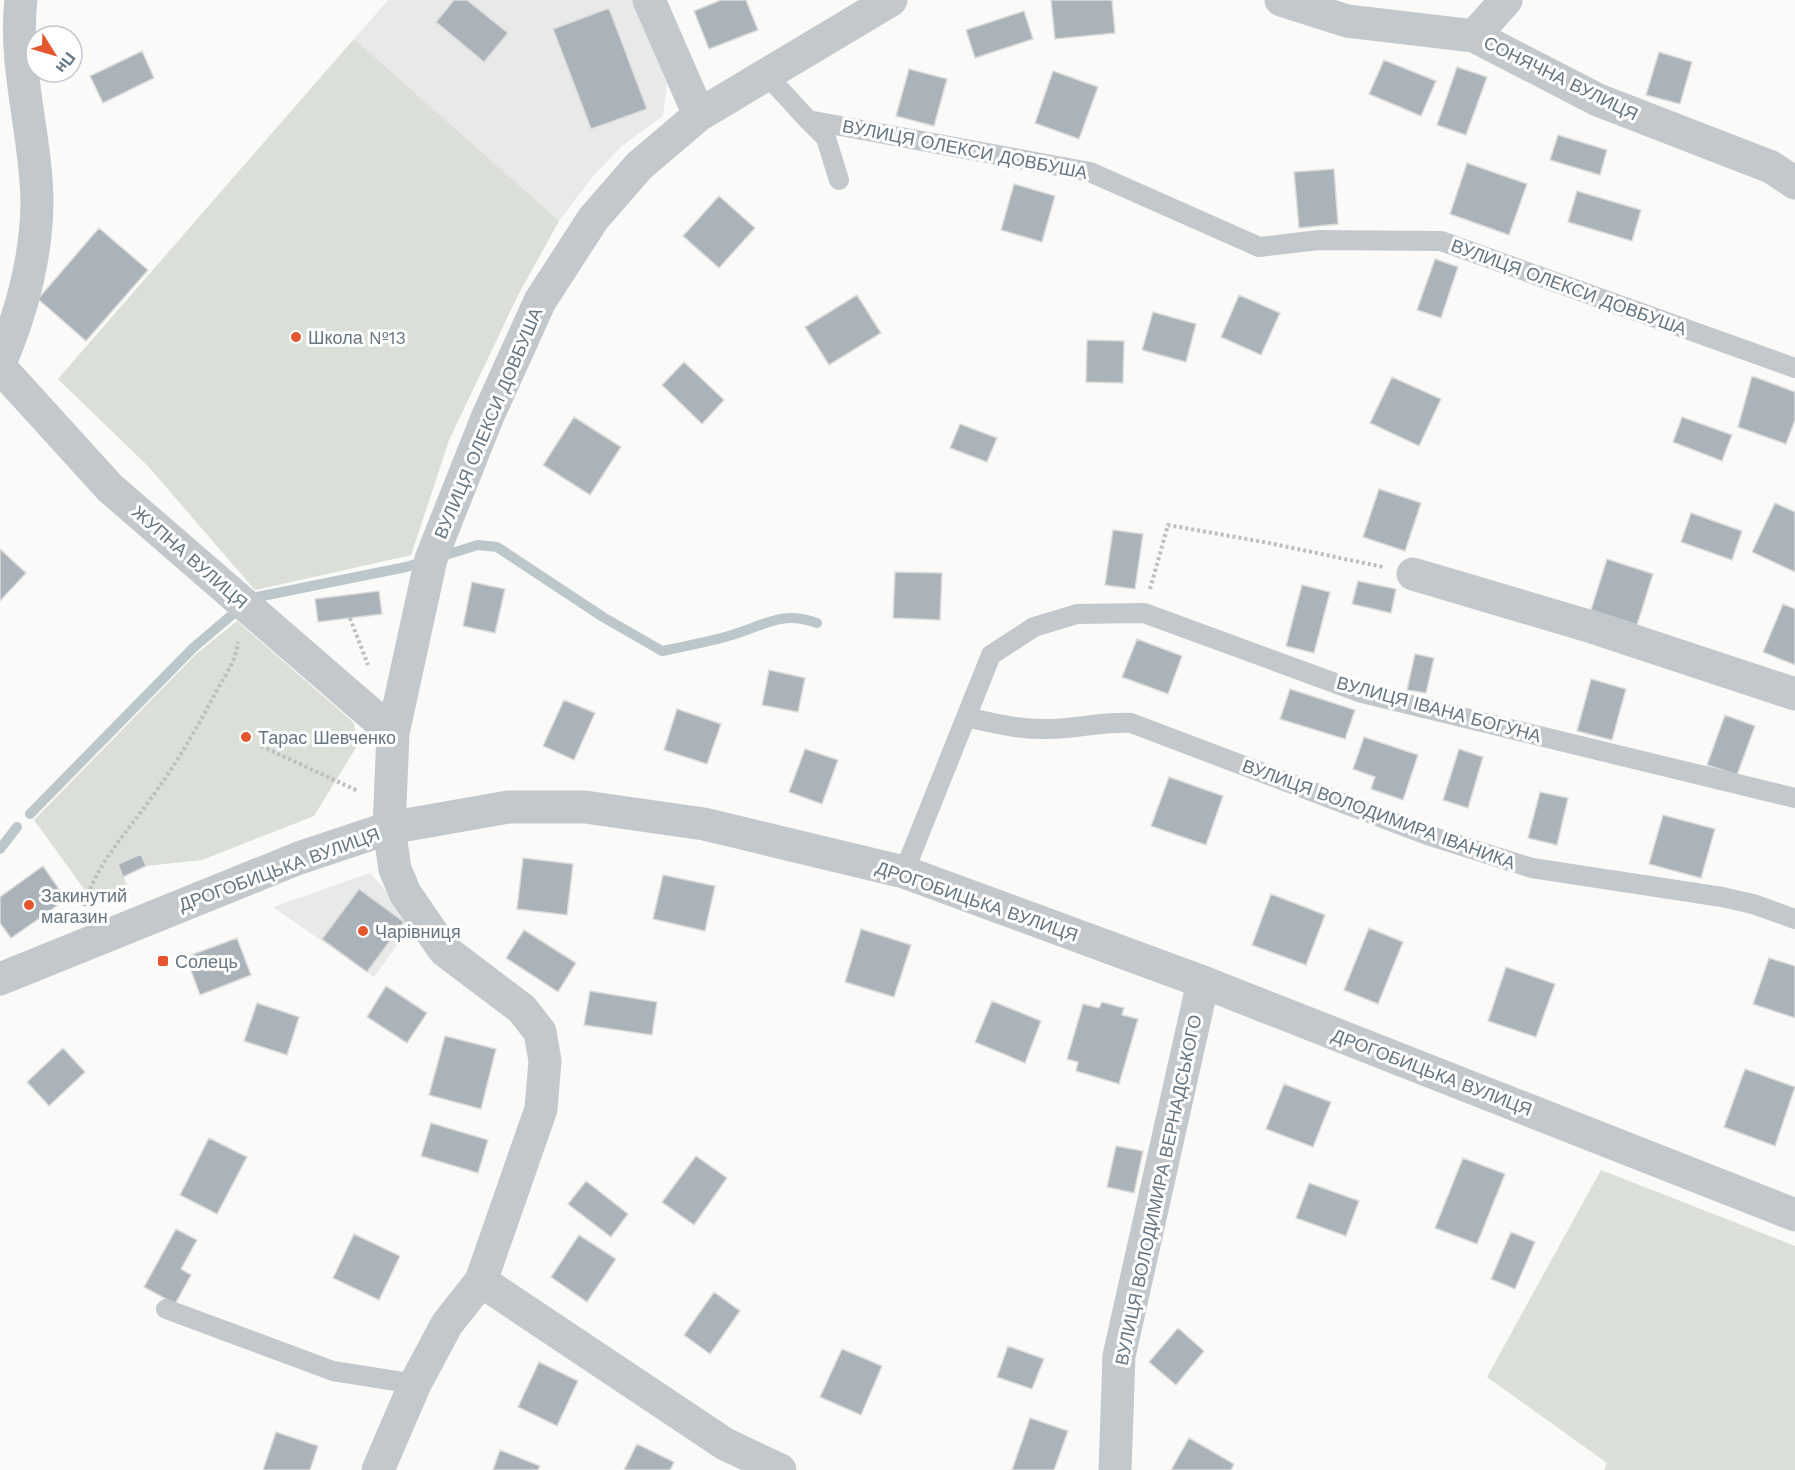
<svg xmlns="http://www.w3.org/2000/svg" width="1795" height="1470" viewBox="0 0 1795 1470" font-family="'Work Sans',sans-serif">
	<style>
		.built { fill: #e8e9e9 }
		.green { fill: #dadfd7 }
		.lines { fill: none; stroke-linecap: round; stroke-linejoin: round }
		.stream { stroke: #bbc7cb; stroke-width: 10 }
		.building { fill: #aab3b9; stroke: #dcdcda; stroke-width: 1.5 }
		.path { stroke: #bbbfc2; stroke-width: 4; stroke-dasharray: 3 3; stroke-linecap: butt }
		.service { stroke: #c3c8cc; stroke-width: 20 }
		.minor { stroke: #c3c8cc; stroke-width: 33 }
		.tertiary { stroke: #c3c8cc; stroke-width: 33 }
		.poi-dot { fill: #e4572e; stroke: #fff; stroke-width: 2 }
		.labels { text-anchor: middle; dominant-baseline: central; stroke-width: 6; stroke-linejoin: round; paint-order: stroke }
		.street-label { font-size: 18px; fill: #657683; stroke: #fff }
		.poi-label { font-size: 18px; fill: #657683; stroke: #fff; text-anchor: start }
	</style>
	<rect width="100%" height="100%" fill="#fafaf8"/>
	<!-- built -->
	<path class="built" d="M388 0H632L667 84 663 116 622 146 594 175 559 221 518 295 449 440 411 555 255 590 148 466 58 379Z
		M370 873 414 922 374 977 273 907Z"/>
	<!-- green -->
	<path class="green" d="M354 39 559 221 518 295 449 440 411 555 255 590 148 466 58 379Z
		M237 621 354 723 357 746 314 816 202 860 146 866 140 854 118 865 129 889 95 904 34 820 196 654Z
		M1601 1170 1795 1246V1470H1604L1607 1463 1487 1377Z"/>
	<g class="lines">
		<!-- stream -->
		<path class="stream" d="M257 597 406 567 478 545 497 547 603 617 662 651C685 646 709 642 732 635 766 625 781 610 817 623
			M30 814 193 648 240 608
			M0 849 17 827"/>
	</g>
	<!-- building -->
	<path class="building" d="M454 0H467L508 33 484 62 436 22Z
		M721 0H746L758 30 709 49 694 11Z
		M1051 0H1112L1115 33 1055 39Z
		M609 8 647 109 591 129 553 29Z
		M1024 11 1033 39 975 58 966 30Z
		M142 51 154 78 103 103 90 76Z
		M1659 52 1692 62 1680 104 1646 95Z
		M1384 60 1436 81 1421 116 1369 94Z
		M1457 67 1487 77 1466 135 1437 125Z
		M909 69 947 79 934 126 896 116Z
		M1053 71 1098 87 1079 139 1035 123Z
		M1558 135 1607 150 1600 175 1550 160Z
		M1467 163 1527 184 1509 235 1450 214Z
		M1334 169 1338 224 1299 228 1294 172Z
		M1014 184 1055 196 1042 242 1001 230Z
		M1577 191 1641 210 1632 241 1568 222Z
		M719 196 755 228 719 268 683 236Z
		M99 228 148 270 86 341 38 299Z
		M1435 259 1458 267 1441 318 1417 310Z
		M857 295 881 333 829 365 805 327Z
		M1239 295 1280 313 1261 355 1221 337Z
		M1153 312 1196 324 1186 362 1142 350Z
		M1087 340 1124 341 1123 383 1086 382Z
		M684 362 724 400 702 424 662 385Z
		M1752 376 1795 392V420L1786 444 1738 427Z
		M1392 377 1441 399 1419 446 1370 423Z
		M574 417 621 447 590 495 543 465Z
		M1682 417 1732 435 1722 461 1673 442Z
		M960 424 997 438 987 462 950 448Z
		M1379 489 1421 503 1405 551 1363 537Z
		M1775 503 1795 512V572L1752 552Z
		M1691 513 1742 531 1732 560 1681 542Z
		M1113 530 1143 534 1135 589 1105 585Z
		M0 549 26 573 0 601Z
		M1607 559 1653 574 1637 625 1591 610Z
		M895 572 942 573 940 620 893 618Z
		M1358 581 1396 589 1391 613 1352 604Z
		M472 582 505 589 495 633 463 626Z
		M1302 585 1330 592 1314 653 1286 646Z
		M379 591 382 614 318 622 315 599Z
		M1783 604 1795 609V665L1763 652Z
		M1137 639 1182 656 1168 694 1122 677Z
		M1415 654 1434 658 1426 693 1407 690Z
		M769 670 805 678 798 712 762 705Z
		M1591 679 1626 689 1612 740 1577 731Z
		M1290 689 1355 710 1345 739 1280 719Z
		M564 700 595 713 574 760 543 746Z
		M677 709 721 724 707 764 664 750Z
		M1725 715 1755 726 1737 775 1707 765Z
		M1364 737 1418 755 1403 800 1371 789 1375 777 1353 769Z
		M805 749 838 760 822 804 789 792Z
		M1459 749 1483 757 1468 808 1443 800Z
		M1169 777 1223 796 1206 845 1151 826Z
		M1540 792 1568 798 1557 845 1528 838Z
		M1663 815 1715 829 1701 878 1649 864Z
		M141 854 146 866 123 877 118 864Z
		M523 858 573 864 567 915 517 909Z
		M43 866 66 899 51 910 55 916 49 920 44 924 40 918 11 938 0 923V897Z
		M663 875 715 886 705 931 653 919Z
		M359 889 404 922 367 972 322 939Z
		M1271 894 1325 915 1306 965 1252 945Z
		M1369 928 1403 942 1378 1004 1344 990Z
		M861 929 911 945 894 997 845 982Z
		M524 930 576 963 558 992 506 958Z
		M237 938 251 975 200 995 186 957Z
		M1769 958 1795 966V1018L1753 1004Z
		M1506 967 1555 984 1536 1037 1488 1021Z
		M386 986 427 1013 407 1043 367 1017Z
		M590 991 657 1002 652 1035 584 1025Z
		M992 1001 1041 1021 1025 1063 975 1042Z
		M1102 1002 1124 1008 1122 1015 1138 1019 1119 1084 1076 1071 1078 1062 1067 1059 1083 1004 1099 1008Z
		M257 1003 299 1017 287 1055 244 1041Z
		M445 1036 496 1049 481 1109 429 1095Z
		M63 1048 85 1072 49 1106 27 1082Z
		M1745 1069 1795 1087 1775 1146 1724 1127Z
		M1284 1084 1331 1102 1313 1147 1266 1129Z
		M431 1123 488 1140 478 1173 421 1156Z
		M209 1138 247 1157 217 1214 180 1195Z
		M1116 1146 1143 1151 1134 1193 1107 1187Z
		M696 1156 727 1178 694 1225 662 1202Z
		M1463 1158 1505 1174 1477 1244 1435 1228Z
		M586 1181 628 1214 611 1237 568 1204Z
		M1309 1183 1359 1201 1346 1236 1296 1218Z
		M176 1229 197 1240 181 1269 191 1275 175 1304 144 1287Z
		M1511 1232 1535 1242 1515 1289 1491 1279Z
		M354 1234 400 1256 379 1300 333 1278Z
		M579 1235 616 1259 587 1302 551 1277Z
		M714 1292 740 1311 710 1354 684 1335Z
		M1178 1328 1204 1351 1176 1385 1149 1362Z
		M1008 1346 1044 1359 1032 1389 997 1377Z
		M842 1349 882 1366 861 1415 820 1397Z
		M539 1362 578 1381 557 1426 518 1407Z
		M1030 1418 1068 1431 1054 1470H1012Z
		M276 1432 318 1446 310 1470H263Z
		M1189 1438 1234 1464 1231 1470H1171Z
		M637 1444 674 1462 670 1470H624Z
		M500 1450 540 1466 538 1470H493Z"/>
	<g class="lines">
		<!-- path -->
		<path class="path" d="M1150 589 1168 525 1269 543 1383 567
			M350 618 368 665
			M261 746 358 791
			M84 906C97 861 131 828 157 790 179 759 198 726 216 692 225 675 236 662 238 642"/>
		<!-- service -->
		<path class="service" d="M766 74 808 120 1090 172 1259 247 1319 240 1441 241 1795 368
			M808 120 826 138 839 180
			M966 717C993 723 1020 730 1048 729 1076 729 1103 721 1131 723L1427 835 1532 868 1722 897 1753 904 1795 919
			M904 872 991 655 1034 627 1077 614 1144 613 1362 693 1795 798
			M166 1309 333 1371 415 1384"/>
		<!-- minor -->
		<path class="minor" d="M649 0 699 115
			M1281 0 1347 21 1474 36 1598 100 1771 167 1795 183
			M1474 36 1506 0
			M0 363C21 314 36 258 37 204 37 138 13 65 21 0
			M0 367 110 488 393 733
			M1413 574 1592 627 1795 694
			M481 1281 725 1444 780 1470
			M378 1470 415 1384 447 1324 481 1281 541 1109 545 1061 540 1032 522 1009 444 950 405 893 395 869 389 828 393 733 431 559 487 418 540 301 593 219 639 166 699 115 891 0
			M1115 1470 1119 1356 1203 982"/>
		<!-- tertiary -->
		<path class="tertiary" d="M0 979 299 858 389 828 508 807H585L704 824 904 872 1203 982 1795 1215"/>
	</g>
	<!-- markers -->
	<g class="poi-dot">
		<circle cx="296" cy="337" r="6"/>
		<circle cx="246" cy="737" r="6"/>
		<circle cx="29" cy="905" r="6"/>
		<circle cx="363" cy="931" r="6"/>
		<rect x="157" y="955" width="12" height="12" rx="3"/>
	</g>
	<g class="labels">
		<!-- street labels -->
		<g class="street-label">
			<text transform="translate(1561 78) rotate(26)">СОНЯЧНА ВУЛИЦЯ</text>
			<text transform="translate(965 149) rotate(11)">ВУЛИЦЯ ОЛЕКСИ ДОВБУША</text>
			<text transform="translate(1569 287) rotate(20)">ВУЛИЦЯ ОЛЕКСИ ДОВБУША</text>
			<text transform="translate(488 423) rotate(-67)">ВУЛИЦЯ ОЛЕКСИ ДОВБУША</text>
			<text transform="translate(190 557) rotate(41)">ЖУПНА ВУЛИЦЯ</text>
			<text transform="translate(1439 709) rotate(15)">ВУЛИЦЯ ІВАНА БОГУНА</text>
			<text transform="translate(1379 814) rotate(20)">ВУЛИЦЯ ВОЛОДИМИРА ІВАНИКА</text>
			<text transform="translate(279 869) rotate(-20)">ДРОГОБИЦЬКА ВУЛИЦЯ</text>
			<text transform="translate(977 901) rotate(19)">ДРОГОБИЦЬКА ВУЛИЦЯ</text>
			<text transform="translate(1432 1072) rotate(21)">ДРОГОБИЦЬКА ВУЛИЦЯ</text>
			<text transform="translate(1158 1190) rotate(-78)">ВУЛИЦЯ ВОЛОДИМИРА ВЕРНАДСЬКОГО</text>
		</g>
		<!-- poi labels -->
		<g class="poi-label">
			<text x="308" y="337">Школа №13</text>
			<text x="258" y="737">Тарас Шевченко</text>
			<text x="41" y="895">Закинутий<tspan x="41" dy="21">магазин</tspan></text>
			<text x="375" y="931">Чарівниця</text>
			<text x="175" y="961">Солець</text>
		</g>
	</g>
	<!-- north arrow -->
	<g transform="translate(54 54) rotate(127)"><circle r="28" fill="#ffffff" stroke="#c1c8cd" stroke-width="1.5"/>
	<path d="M0-4.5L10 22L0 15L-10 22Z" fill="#e4572e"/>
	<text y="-9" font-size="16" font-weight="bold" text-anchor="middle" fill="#657683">Пн</text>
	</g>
</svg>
